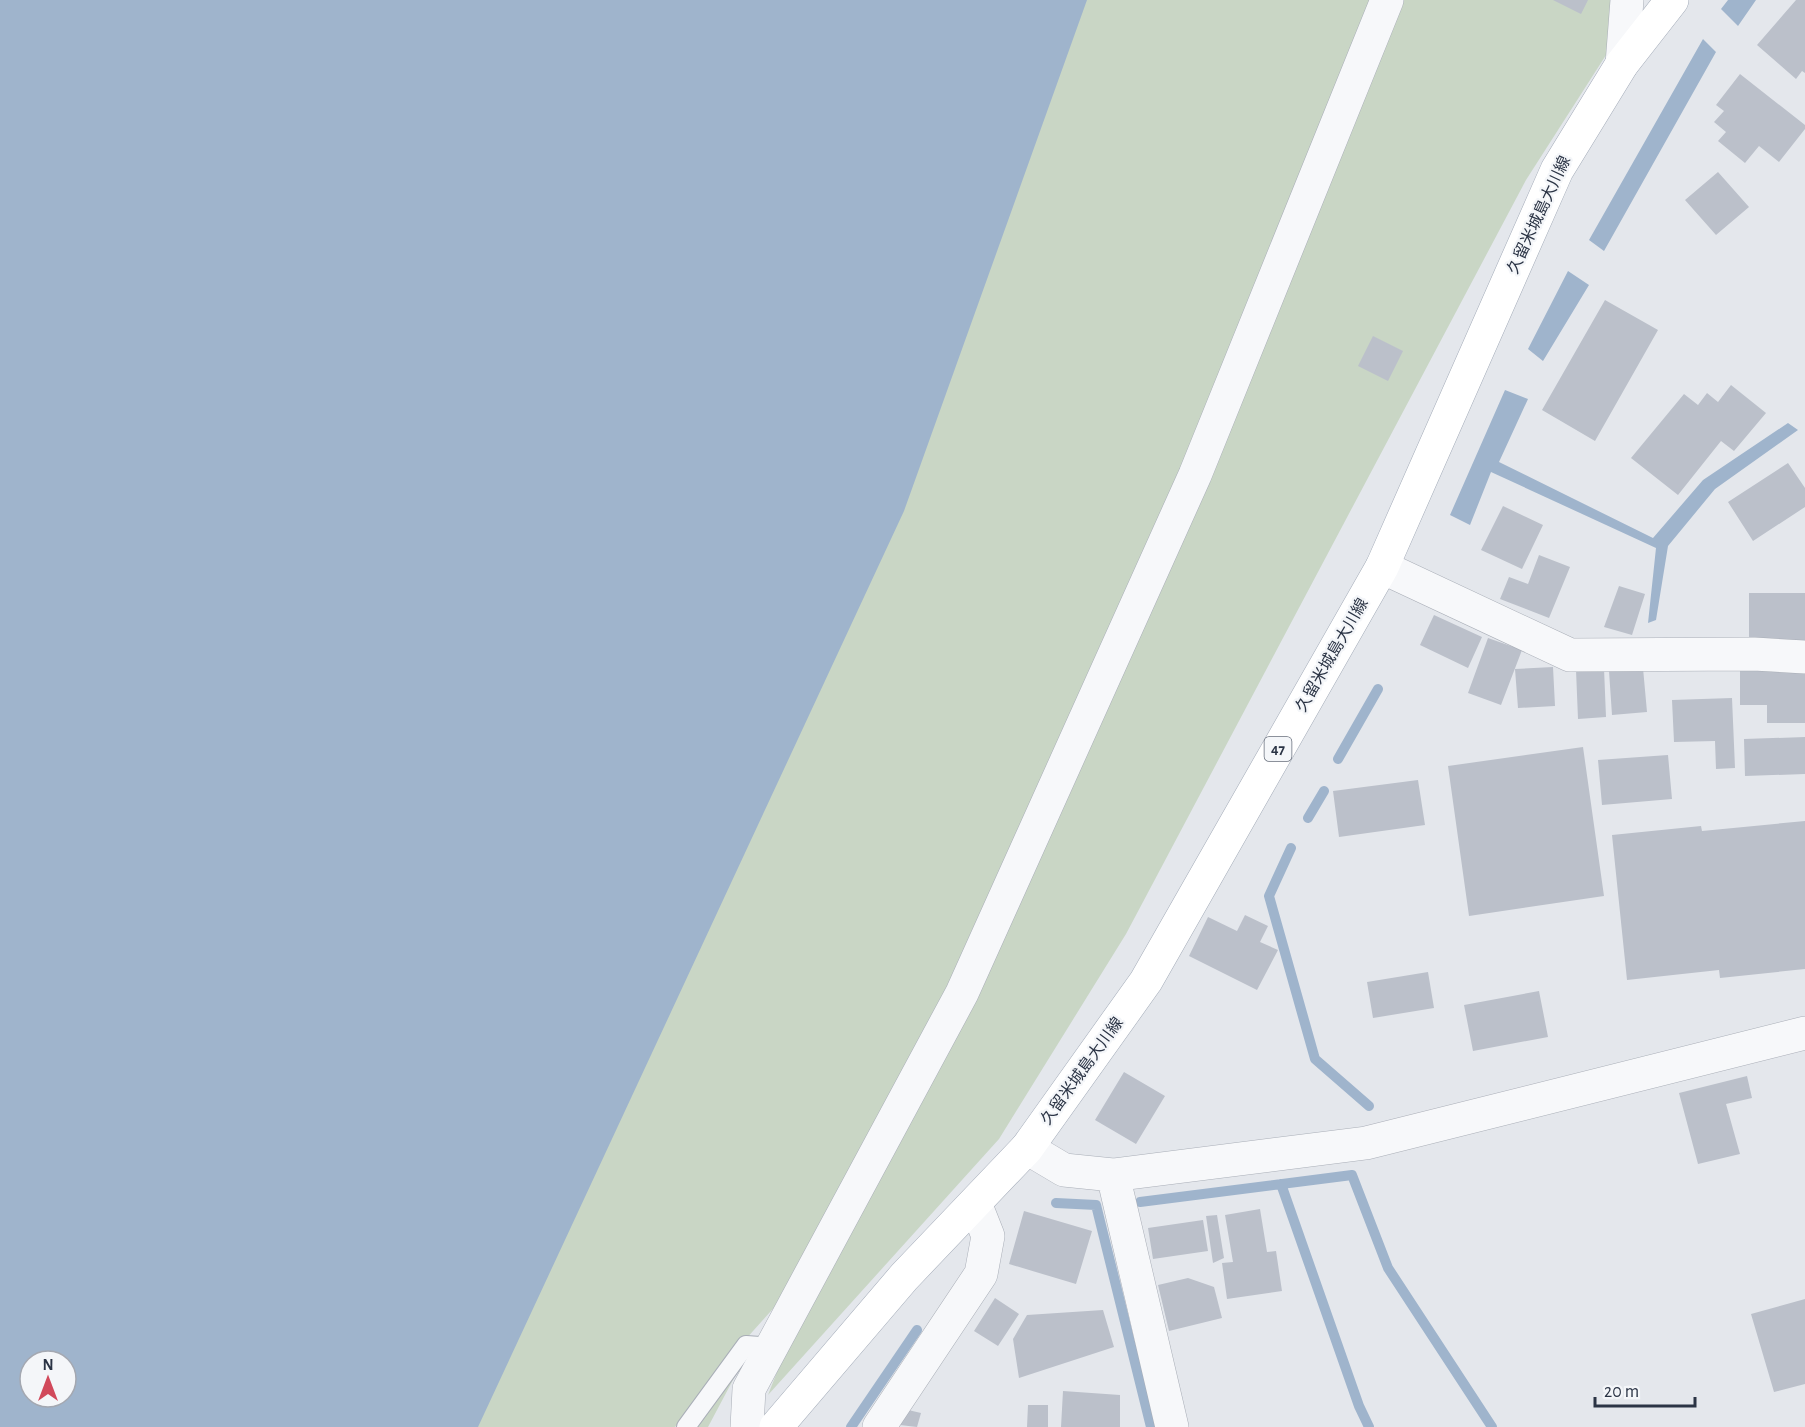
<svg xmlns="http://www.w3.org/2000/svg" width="1805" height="1427" viewBox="0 0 1805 1427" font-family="'Alegreya Sans','Noto Sans JP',sans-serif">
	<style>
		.green { fill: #c9d6c5 }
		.water { fill: #9fb4cc; fill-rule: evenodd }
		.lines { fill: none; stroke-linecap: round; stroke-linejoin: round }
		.stream { stroke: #9fb4cc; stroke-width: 10 }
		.building { fill: #bbc0ca }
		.service-casing { stroke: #a9aeb7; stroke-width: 20 }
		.minor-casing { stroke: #a9aeb7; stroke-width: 34 }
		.primary-casing { stroke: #a3abb8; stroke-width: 34 }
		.service { stroke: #f7f8fa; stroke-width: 18 }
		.minor { stroke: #f7f8fa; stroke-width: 33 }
		.primary { stroke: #fff; stroke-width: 33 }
		.labels { text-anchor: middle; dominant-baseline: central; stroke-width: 4.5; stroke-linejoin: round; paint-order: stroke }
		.shield { fill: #f4f6f9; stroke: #676e7b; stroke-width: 1.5 }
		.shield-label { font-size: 15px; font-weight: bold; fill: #2b3445 }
		.street-label { font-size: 16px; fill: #2b3445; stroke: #f4f6f9 }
	</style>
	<rect width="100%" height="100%" fill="#e4e7ec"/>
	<!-- green -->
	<path class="green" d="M985 0H1383L956 992 788 1292 745 1340 675 1427H372Z
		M1394 0H1616L1615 41 1526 180 1126 934 999 1139 768 1395 809 1290Z
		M734 1378 708 1427H695Z"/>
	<!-- water -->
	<path class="water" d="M0 0H1087L904 511 478 1427H0ZM30 1361H66V1397H30Z
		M1728 0H1756L1738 26 1721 9Z
		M1703 39 1716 52 1604 251 1589 240Z
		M1568 271 1589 285 1543 361 1528 349Z
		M1505 390 1528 399 1499 462 1653 538 1703 480 1788 423 1798 430 1715 489 1668 546 1656 620 1648 623 1656 548 1491 472 1470 525 1450 515Z"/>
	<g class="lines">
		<!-- stream -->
		<path class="stream" d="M1338 759 1378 689
			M1308 818 1324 791
			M1291 848 1269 896 1315 1059 1369 1106
			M1281 1184 1359 1406 1369 1427
			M1140 1202 1352 1175 1388 1268 1492 1427
			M1056 1203 1096 1205 1151 1427
			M851 1427 917 1330"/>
	</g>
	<!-- building -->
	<path class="building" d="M1553 0H1588L1581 14Z
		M1796 0H1805V73L1802 71 1796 79 1757 45Z
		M1740 74 1805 125V129L1779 162 1759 146 1745 163 1718 141 1726 132 1714 122 1724 111 1716 105Z
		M1718 172 1749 207 1716 235 1685 200Z
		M1605 300 1658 330 1595 441 1542 410Z
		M1373 336 1403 351 1388 381 1358 366Z
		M1731 385 1766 413 1734 451 1721 441 1678 495 1631 458 1684 394 1698 405 1707 393 1718 402Z
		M1788 463 1805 488V507L1753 541 1728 502Z
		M1503 506 1543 525 1522 569 1481 550Z
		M1539 555 1570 567 1549 618 1500 599 1509 577 1528 584Z
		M1619 586 1645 594 1632 635 1604 627Z
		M1749 593H1805V642H1749Z
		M1434 615 1482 637 1468 668 1420 645Z
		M1488 638 1522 650 1501 705 1468 693Z
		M1740 666H1805V723H1767V705H1740Z
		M1553 667 1555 706 1518 708 1515 669Z
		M1604 668 1606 717 1578 719 1576 670Z
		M1643 668 1647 712 1612 715 1609 671Z
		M1732 698 1735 768 1716 769 1715 741 1674 742 1672 700Z
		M1805 737V774L1745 776 1744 739Z
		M1583 747 1604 896 1469 916 1448 766Z
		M1668 755 1672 799 1602 805 1598 760Z
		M1418 780 1425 825 1339 837 1333 791Z
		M1805 821V969L1720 978 1719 970 1627 980 1612 835 1701 826 1702 831Z
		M1245 915 1268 926 1260 942 1278 950 1257 990 1189 956 1208 917 1237 931Z
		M1428 972 1434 1008 1373 1018 1367 982Z
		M1539 991 1548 1037 1473 1051 1464 1005Z
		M1124 1072 1165 1096 1136 1144 1095 1120Z
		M1747 1076 1752 1098 1726 1104 1740 1154 1698 1164 1679 1093Z
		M1260 1209 1267 1252 1276 1251 1282 1291 1227 1299 1222 1263 1233 1262 1225 1215Z
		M1024 1211 1092 1231 1076 1284 1009 1264Z
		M1217 1215 1224 1258 1213 1263 1206 1216Z
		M1203 1220 1208 1251 1153 1259 1148 1228Z
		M1188 1278 1214 1287 1222 1318 1169 1331 1158 1285Z
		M995 1298 1019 1314 998 1346 974 1331Z
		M1805 1299V1384L1774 1392 1751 1314Z
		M1103 1310 1114 1347 1019 1378 1013 1339 1027 1315Z
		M1063 1391 1120 1395V1427H1061Z
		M1028 1405H1048V1427H1027Z
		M904 1409 921 1413 917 1427 900 1425Z"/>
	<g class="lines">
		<!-- service casing -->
		<g class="service-casing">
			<path id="service" d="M686 1427 746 1345 772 1347"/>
		</g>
		<!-- minor casing -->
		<g class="minor-casing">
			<path id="minor" d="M1622 64 1627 0
				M1382 567 1570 655 1754 654 1805 657
				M1027 1148 1064 1170 1113 1175 1366 1143 1805 1033
				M1113 1175 1172 1427
				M747 1427 749 1389 962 993 1195 475 1387 0
				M879 1427 981 1274 988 1236 975 1203"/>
		</g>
		<!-- primary casing -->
		<g class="primary-casing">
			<path id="primary" d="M776 1427 904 1277 1027 1148 1146 981 1382 567 1557 170 1622 64 1672 0"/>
		</g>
		<!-- service -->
		<use href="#service" class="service"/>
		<!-- minor -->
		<use href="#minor" class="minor"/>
		<!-- primary -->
		<use href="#primary" class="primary"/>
	</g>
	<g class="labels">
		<!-- shield labels -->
		<rect class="shield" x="1264.5" y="737" width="27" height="24" rx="4.5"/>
		<g class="shield-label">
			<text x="1278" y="749">47</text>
		</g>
		<!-- street labels -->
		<g class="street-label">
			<text transform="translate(1539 215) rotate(-65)">久留米城島大川線</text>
			<text transform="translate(1332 655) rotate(-60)">久留米城島大川線</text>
			<text transform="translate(1082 1071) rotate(-54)">久留米城島大川線</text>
		</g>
	</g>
	<!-- north arrow -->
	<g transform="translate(48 1379)"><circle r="28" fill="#f4f6f9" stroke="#a4a8b1" stroke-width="1.5"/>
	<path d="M0-4.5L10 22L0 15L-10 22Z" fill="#d1495b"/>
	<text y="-9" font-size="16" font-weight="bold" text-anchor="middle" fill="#2b3445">N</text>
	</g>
	<!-- scale -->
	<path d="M1595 1397v9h100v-9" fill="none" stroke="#2b3445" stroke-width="3"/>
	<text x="1604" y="1397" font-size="18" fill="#2b3445" stroke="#f4f6f9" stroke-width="4.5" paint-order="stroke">20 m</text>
</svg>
